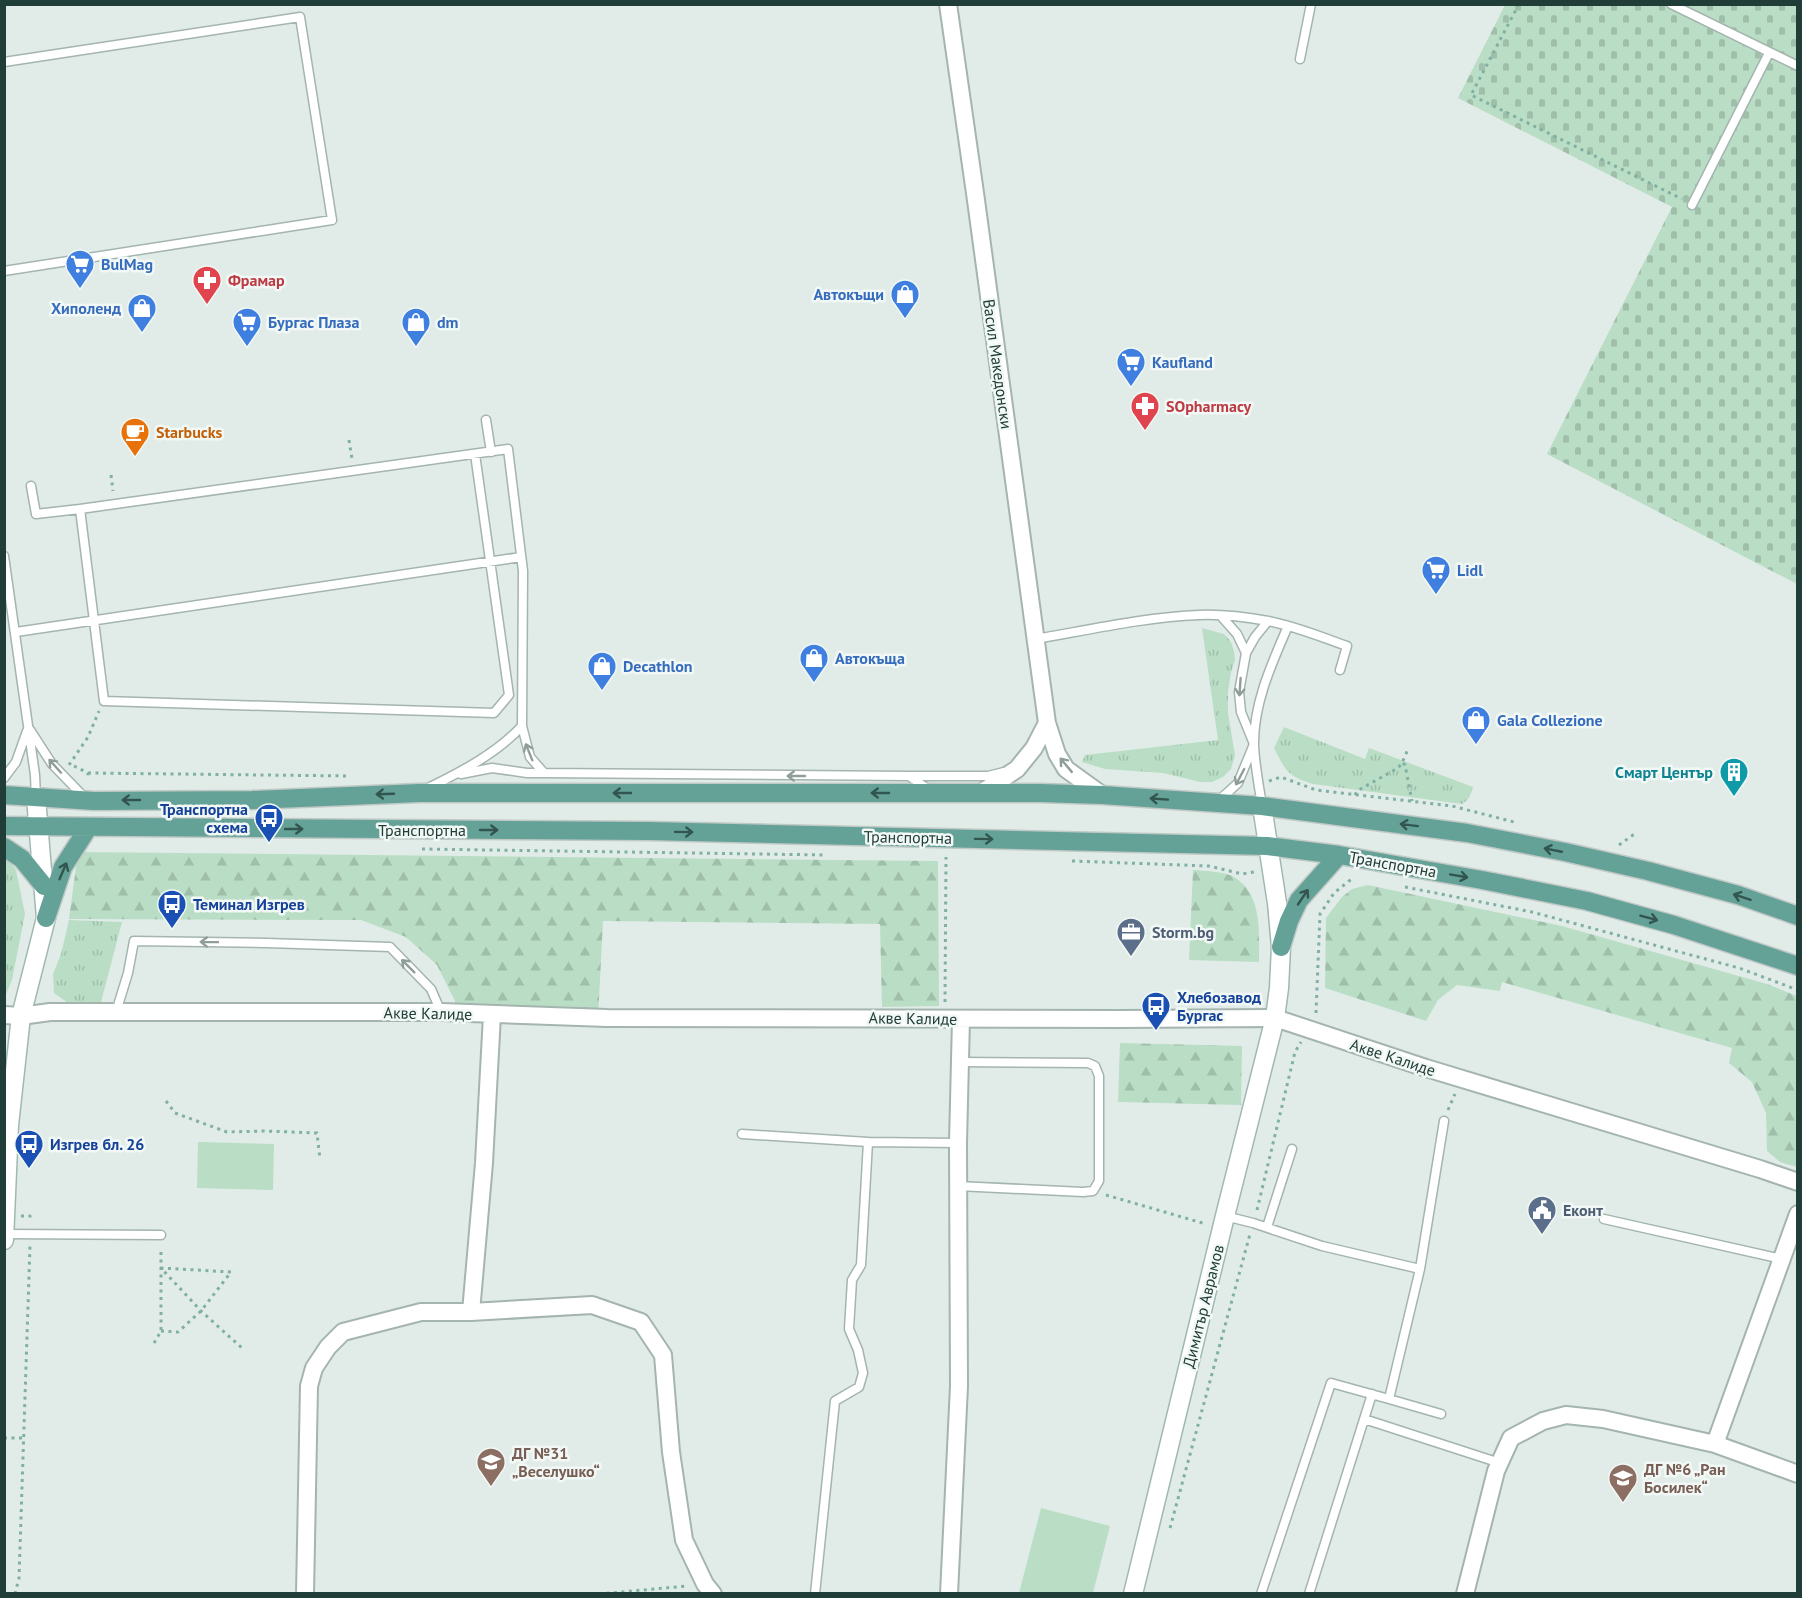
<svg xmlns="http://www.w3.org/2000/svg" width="1802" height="1598" viewBox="0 0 1802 1598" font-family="'PT Sans',sans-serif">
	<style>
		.grass { fill: url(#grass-tufts) }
		.forest { fill: url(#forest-firs) }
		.cemetery { fill: url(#cemetery-stones) }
		.garden { fill: #b9dec5 }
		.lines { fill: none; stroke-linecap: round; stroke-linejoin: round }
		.lane-casing { stroke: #a4b4af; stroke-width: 11 }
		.street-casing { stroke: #a4b4af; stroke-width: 20 }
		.secondary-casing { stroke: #9fb8b1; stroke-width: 21 }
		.primary-casing { stroke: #c1c9c7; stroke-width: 21 }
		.path { stroke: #80b0a4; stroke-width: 3; stroke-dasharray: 3 4.5; stroke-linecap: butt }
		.lane { stroke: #fff; stroke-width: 8 }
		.street { stroke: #fff; stroke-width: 16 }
		.secondary { stroke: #fff; stroke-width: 18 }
		.primary { stroke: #64a297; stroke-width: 18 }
		.oneway { stroke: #909e9b }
		.oneway2 { stroke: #32564f }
		.labels { text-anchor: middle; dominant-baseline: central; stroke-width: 5; stroke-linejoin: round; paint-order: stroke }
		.shop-label { font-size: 16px; font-weight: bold; fill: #366cbe; stroke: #f1f8f5; text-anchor: start }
		.health-label { font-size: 16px; font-weight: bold; fill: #be3a42; stroke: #f1f8f5; text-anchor: start }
		.street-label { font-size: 16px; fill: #213d37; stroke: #f1f8f5 }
		.food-label { font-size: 16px; font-weight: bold; fill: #c56008; stroke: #f1f8f5; text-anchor: start }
		.culture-label { font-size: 16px; font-weight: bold; fill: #0d838f; stroke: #f1f8f5; text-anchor: end }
		.transit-label { font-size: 16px; font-weight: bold; fill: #164399; stroke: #f1f8f5; text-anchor: start }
		.service-label { font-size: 16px; font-weight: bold; fill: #4e5e75; stroke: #f1f8f5; text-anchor: start }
		.education-label { font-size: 16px; font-weight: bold; fill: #785e54; stroke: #f1f8f5; text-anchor: start }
	</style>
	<defs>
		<pattern id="grass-tufts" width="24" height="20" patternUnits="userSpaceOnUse" patternTransform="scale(1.5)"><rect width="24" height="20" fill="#b9dec5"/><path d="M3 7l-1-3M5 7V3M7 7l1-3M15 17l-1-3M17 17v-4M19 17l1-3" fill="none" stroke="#9fbfaa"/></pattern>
		<pattern id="forest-firs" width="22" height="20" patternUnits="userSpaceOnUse" patternTransform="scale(1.5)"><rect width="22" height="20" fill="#b9dec5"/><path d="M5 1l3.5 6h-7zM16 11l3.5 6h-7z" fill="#9fbfaa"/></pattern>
		<pattern id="cemetery-stones" width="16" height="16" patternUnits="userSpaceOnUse" patternTransform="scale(1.5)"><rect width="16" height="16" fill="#b9dec5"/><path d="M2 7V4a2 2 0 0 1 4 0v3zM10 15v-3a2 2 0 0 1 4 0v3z" fill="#9fbfaa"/></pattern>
	</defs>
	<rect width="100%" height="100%" fill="#e1ece8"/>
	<!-- grass -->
	<path class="grass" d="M1202 628 1224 634 1231 642 1234 651 1235 660 1231 672 1228 692V713L1235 755 1231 769 1223 777 1212 782H1200L1163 773 1105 769 1082 762 1085 755 1218 740Z
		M1284 727 1365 759 1369 748 1473 787C1471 795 1469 800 1462 804L1313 784C1287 776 1286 771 1274 748Z
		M5 855 16 870 25 914 12 980 5 997Z
		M69 920 122 922 100 1006 74 1007 54 993 53 974 61 954Z"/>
	<!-- forest -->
	<path class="forest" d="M78 852 938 861 939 1006 882 1007 880 924 603 921 598 1019 455 1018V1001L437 965 406 937 361 920 69 919Z
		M1193 870C1206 871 1223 871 1234 877 1263 894 1259 934 1259 962L1189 960Z
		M1368 885 1562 926 1767 984 1797 996V1167L1780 1162 1767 1151 1766 1113 1752 1082 1729 1063 1732 1048 1502 982 1500 991 1457 985 1438 1000 1426 1021 1325 988 1326 918 1342 897 1352 889Z
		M1120 1043 1242 1046 1241 1105 1118 1102Z"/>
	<!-- cemetery -->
	<path class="cemetery" d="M1505 5H1797V584L1547 454 1672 207 1458 98Z"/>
	<!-- garden -->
	<path class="garden" d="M198 1142 274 1144 273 1190 197 1188Z
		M1041 1508 1110 1526 1093 1593H1019Z"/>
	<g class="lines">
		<!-- lane casing -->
		<g class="lane-casing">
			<path id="lane" d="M1671 4 1798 66
				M1300 59 1311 4
				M4 62 300 17 332 220 4 271
				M1692 205 1769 53
				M486 420 491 452
				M475 454 509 695 494 713 104 701 80 509 508 449 523 571 522 726 530 757 544 773 909 776 928 789
				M31 486 36 514 80 509
				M4 556 35 775 36 798
				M16 632 521 557
				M1036 639C1088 630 1146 617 1199 615 1222 614 1246 617 1268 621 1295 626 1321 637 1347 646L1340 670
				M1246 653 1255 637 1268 621
				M30 730 52 764 86 799
				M461 774 492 768 527 773H544
				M910 776H988L1004 772
				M4 778 16 762 27 731
				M428 788C461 772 497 753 522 726
				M1217 802 1238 783 1254 744 1241 712 1239 692 1246 653 1237 634 1221 616
				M1262 806C1259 786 1255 766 1254 746 1253 704 1272 663 1288 626
				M116 1012 128 973 134 941 267 943 390 947 431 989 441 1012
				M742 1134 868 1142
				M958 1186 1083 1192 1093 1191 1099 1181V1076L1095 1066 1088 1063 960 1062
				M1225 1216 1253 1223 1322 1246 1420 1269
				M1604 1219 1782 1259
				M1267 1227 1292 1149
				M5 1234 161 1235
				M1389 1399 1441 1414
				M1364 1419 1500 1463
				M815 1594 835 1401 859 1387 863 1373 858 1350 849 1329 852 1280 861 1265 868 1142 958 1143
				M1261 1594 1331 1383 1389 1399 1420 1269 1444 1121
				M1309 1594 1372 1394"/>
		</g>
		<!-- street casing -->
		<g class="street-casing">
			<path id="street" d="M948 4 975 193 1047 723 1057 754 1066 769 1102 795
				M981 793 1017 769 1034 748 1047 723
				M4 1015 21 1016 50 1012H442L607 1018 1121 1019 1275 1018 1426 1068 1760 1169 1798 1182
				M471 1312 484 1163 492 1015
				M1715 1444 1798 1214
				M305 1594 309 1386 314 1368 328 1347 343 1332 421 1312H471L592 1305 641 1322 663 1355 671 1452 684 1540 705 1584 713 1594
				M949 1594 959 1386 958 1143 961 1019
				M1465 1594 1496 1471 1511 1438 1543 1421 1566 1415 1603 1419 1715 1444 1798 1474"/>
		</g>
		<!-- secondary casing -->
		<g class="secondary-casing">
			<path id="secondary" d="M4 1240 9 1125 21 1016 46 918 36 798
				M1133 1594 1225 1216 1275 1018 1279 988 1281 947 1277 903 1262 806"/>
		</g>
		<!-- primary casing -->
		<g class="primary-casing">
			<path id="primary" d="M4 795 94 801 252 800 419 793H1040L1102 795 1262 806 1467 833 1565 852 1648 871 1738 895 1798 916
				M4 826 649 831 1267 846 1339 855 1482 880 1587 901 1674 925 1798 966
				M4 847 22 859 44 886
				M46 918 63 867 88 828
				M1281 947 1289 921 1299 900 1339 855"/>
		</g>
		<!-- path -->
		<path class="path" d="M1519 4 1471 95 1682 199
			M349 440 352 459
			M111 475 113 491
			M1403 763 1405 765 1412 801
			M69 765 88 737 99 711
			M74 766 88 773V777
			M88 773 350 776
			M1269 781 1281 777 1316 790 1452 806 1518 823
			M1355 795 1357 791 1398 768 1402 763 1408 749
			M1619 845 1637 832
			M422 849 826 855
			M1072 861 1209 866 1242 874 1254 872
			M1405 887 1532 912 1739 968 1798 990
			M945 1002 946 857
			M1316 1013 1320 914 1334 893 1354 877
			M166 1101 175 1113 227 1132 264 1131 317 1133 320 1159
			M1448 1110 1455 1094
			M1106 1195 1206 1224
			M1257 1210 1295 1052 1301 1042
			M21 1216H30V1221
			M161 1331 178 1332 201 1311 231 1272 161 1268 201 1311 242 1348
			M154 1343 161 1331V1249
			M4 1438H24
			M1170 1528 1250 1234
			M15 1594 19 1578 30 1246
			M599 1594 687 1586"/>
		<!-- lane -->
		<use href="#lane" class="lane"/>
		<!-- street -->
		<use href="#street" class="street"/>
		<!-- secondary -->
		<use href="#secondary" class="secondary"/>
		<!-- primary -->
		<use href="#primary" class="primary"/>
	</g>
	<!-- one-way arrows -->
	<defs><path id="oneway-shaft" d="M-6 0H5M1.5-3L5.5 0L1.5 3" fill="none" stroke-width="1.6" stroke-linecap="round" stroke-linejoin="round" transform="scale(1.5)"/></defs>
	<g class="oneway">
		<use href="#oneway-shaft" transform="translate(1240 687) rotate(94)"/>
		<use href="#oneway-shaft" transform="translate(529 752) rotate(-112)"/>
		<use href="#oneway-shaft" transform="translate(1066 765) rotate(-130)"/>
		<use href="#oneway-shaft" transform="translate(55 766) rotate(-132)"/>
		<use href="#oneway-shaft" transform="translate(796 776) rotate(-180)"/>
		<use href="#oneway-shaft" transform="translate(1240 777) rotate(118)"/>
		<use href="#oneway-shaft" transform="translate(209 942) rotate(-179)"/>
		<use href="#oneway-shaft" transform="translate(408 966) rotate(-135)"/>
	</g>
	<g class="oneway2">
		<use href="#oneway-shaft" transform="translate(622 793) rotate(-180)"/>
		<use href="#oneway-shaft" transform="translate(880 793) rotate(-180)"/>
		<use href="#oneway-shaft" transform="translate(385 794) rotate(178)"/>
		<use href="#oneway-shaft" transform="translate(1159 799) rotate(-176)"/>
		<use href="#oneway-shaft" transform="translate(131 800) rotate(180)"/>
		<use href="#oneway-shaft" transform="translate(1409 825) rotate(-173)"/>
		<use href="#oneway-shaft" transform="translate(294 829)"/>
		<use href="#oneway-shaft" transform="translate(489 830)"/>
		<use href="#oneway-shaft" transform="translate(684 832) rotate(1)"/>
		<use href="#oneway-shaft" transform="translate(984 839) rotate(1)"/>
		<use href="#oneway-shaft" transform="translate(1553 850) rotate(-169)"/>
		<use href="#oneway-shaft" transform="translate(63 871) rotate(-67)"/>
		<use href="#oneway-shaft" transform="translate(1459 876) rotate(10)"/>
		<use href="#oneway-shaft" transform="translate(1303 897) rotate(-56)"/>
		<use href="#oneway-shaft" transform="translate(1742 897) rotate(-162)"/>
		<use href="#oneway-shaft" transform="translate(1649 918) rotate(15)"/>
	</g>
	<!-- icons -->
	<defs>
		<g id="supermarket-pin" transform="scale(1.5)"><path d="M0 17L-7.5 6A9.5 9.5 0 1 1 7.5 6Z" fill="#3f7fe0" stroke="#f1f8f5"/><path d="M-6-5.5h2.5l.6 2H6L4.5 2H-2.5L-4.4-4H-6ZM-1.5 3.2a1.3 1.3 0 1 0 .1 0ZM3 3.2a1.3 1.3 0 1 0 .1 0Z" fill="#fff"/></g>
		<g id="pharmacy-pin" transform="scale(1.5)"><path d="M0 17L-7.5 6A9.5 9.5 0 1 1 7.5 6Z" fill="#e0444e" stroke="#f1f8f5"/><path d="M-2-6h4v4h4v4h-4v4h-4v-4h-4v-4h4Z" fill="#fff"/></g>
		<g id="shop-pin" transform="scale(1.5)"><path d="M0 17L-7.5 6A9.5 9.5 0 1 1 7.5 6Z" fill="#3f7fe0" stroke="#f1f8f5"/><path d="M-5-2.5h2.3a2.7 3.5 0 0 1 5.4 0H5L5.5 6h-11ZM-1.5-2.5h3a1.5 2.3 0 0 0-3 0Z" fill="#fff"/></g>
		<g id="cafe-pin" transform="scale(1.5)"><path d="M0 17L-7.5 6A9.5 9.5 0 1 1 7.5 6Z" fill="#e8710a" stroke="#f1f8f5"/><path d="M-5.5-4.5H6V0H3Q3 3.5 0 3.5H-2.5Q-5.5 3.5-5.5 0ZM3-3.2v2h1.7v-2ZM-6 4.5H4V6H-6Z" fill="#fff"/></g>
		<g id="building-pin" transform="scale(1.5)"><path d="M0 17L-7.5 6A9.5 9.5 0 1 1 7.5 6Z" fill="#0f9aa8" stroke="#f1f8f5"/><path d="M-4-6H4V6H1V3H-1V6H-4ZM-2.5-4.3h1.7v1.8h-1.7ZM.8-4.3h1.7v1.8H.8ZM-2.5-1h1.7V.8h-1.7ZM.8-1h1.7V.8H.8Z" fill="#fff"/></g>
		<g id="bus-pin" transform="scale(1.5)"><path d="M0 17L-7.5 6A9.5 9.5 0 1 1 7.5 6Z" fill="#1a4fb4" stroke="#f1f8f5"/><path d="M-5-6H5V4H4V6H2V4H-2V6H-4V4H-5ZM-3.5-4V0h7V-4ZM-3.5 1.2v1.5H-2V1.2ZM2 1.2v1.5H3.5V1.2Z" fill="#fff"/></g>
		<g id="office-pin" transform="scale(1.5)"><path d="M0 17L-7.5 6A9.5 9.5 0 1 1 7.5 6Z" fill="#5c6f8a" stroke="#f1f8f5"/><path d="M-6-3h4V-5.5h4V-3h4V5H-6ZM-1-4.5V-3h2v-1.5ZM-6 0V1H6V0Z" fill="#fff"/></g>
		<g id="civic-pin" transform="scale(1.5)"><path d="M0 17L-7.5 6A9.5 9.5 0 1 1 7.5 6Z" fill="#5c6f8a" stroke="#f1f8f5"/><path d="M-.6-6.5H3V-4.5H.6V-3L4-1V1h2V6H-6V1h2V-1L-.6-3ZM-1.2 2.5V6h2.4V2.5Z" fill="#fff"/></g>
		<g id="school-pin" transform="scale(1.5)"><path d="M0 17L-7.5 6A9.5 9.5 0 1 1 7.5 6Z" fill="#8d6e63" stroke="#f1f8f5"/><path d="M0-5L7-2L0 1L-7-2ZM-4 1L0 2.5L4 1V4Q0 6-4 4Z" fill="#fff"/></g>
	</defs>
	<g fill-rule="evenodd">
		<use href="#supermarket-pin" x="80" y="264"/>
		<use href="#pharmacy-pin" x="207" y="280"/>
		<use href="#shop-pin" x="905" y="294"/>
		<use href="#shop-pin" x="142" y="308"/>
		<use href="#supermarket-pin" x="247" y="322"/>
		<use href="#shop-pin" x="416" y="322"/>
		<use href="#supermarket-pin" x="1131" y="362"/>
		<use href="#pharmacy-pin" x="1145" y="406"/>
		<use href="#cafe-pin" x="135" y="432"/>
		<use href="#supermarket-pin" x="1436" y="570"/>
		<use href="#shop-pin" x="814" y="658"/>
		<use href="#shop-pin" x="602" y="666"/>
		<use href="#shop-pin" x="1476" y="720"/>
		<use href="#building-pin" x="1734" y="772"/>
		<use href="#bus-pin" x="269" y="818"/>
		<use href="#bus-pin" x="172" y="904"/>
		<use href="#office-pin" x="1131" y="932"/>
		<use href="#bus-pin" x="1156" y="1006"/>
		<use href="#bus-pin" x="29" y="1144"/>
		<use href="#civic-pin" x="1542" y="1210"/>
		<use href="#school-pin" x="491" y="1462"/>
		<use href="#school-pin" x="1623" y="1478"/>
	</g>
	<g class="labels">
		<!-- shop labels -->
		<g class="shop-label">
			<text x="101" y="264">BulMag</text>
			<text x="884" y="294" text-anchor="end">Автокъщи</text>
			<text x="121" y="308" text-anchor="end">Хиполенд</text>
			<text x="268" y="322">Бургас Плаза</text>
			<text x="437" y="322">dm</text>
			<text x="1152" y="362">Kaufland</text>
			<text x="1457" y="570">Lidl</text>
			<text x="835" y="658">Автокъща</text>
			<text x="623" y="666">Decathlon</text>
			<text x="1497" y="720">Gala Collezione</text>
		</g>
		<!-- health labels -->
		<g class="health-label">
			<text x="228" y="280">Фрамар</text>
			<text x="1166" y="406">SOpharmacy</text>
		</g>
		<!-- street labels -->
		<g class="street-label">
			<text transform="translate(998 364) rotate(82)">Васил Македонски</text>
			<text x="422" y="830">Транспортна</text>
			<text transform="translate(908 837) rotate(1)">Транспортна</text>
			<text transform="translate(1393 864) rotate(10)">Транспортна</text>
			<text transform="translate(428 1013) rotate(1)">Акве Калиде</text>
			<text transform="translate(913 1018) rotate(1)">Акве Калиде</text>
			<text transform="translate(1393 1057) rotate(18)">Акве Калиде</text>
			<text transform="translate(1203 1306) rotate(-76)">Димитър Аврамов</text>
		</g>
		<!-- food labels -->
		<g class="food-label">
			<text x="156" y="432">Starbucks</text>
		</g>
		<!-- culture labels -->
		<g class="culture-label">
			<text x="1713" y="772">Смарт Център</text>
		</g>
		<!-- transit labels -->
		<g class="transit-label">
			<text x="248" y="809" text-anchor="end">Транспортна<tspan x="248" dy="18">схема</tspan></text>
			<text x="193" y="904">Теминал Изгрев</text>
			<text x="1177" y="997">Хлебозавод<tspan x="1177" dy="18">Бургас</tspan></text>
			<text x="50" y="1144">Изгрев бл. 26</text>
		</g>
		<!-- service labels -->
		<g class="service-label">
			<text x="1152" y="932">Storm.bg</text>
			<text x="1563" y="1210">Еконт</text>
		</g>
		<!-- education labels -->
		<g class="education-label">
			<text x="512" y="1453">ДГ №31<tspan x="512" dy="18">„Веселушко“</tspan></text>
			<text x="1644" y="1469">ДГ №6 „Ран<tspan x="1644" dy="18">Босилек“</tspan></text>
		</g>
	</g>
	<!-- border -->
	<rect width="1802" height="1598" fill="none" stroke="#213d37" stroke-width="12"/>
</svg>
